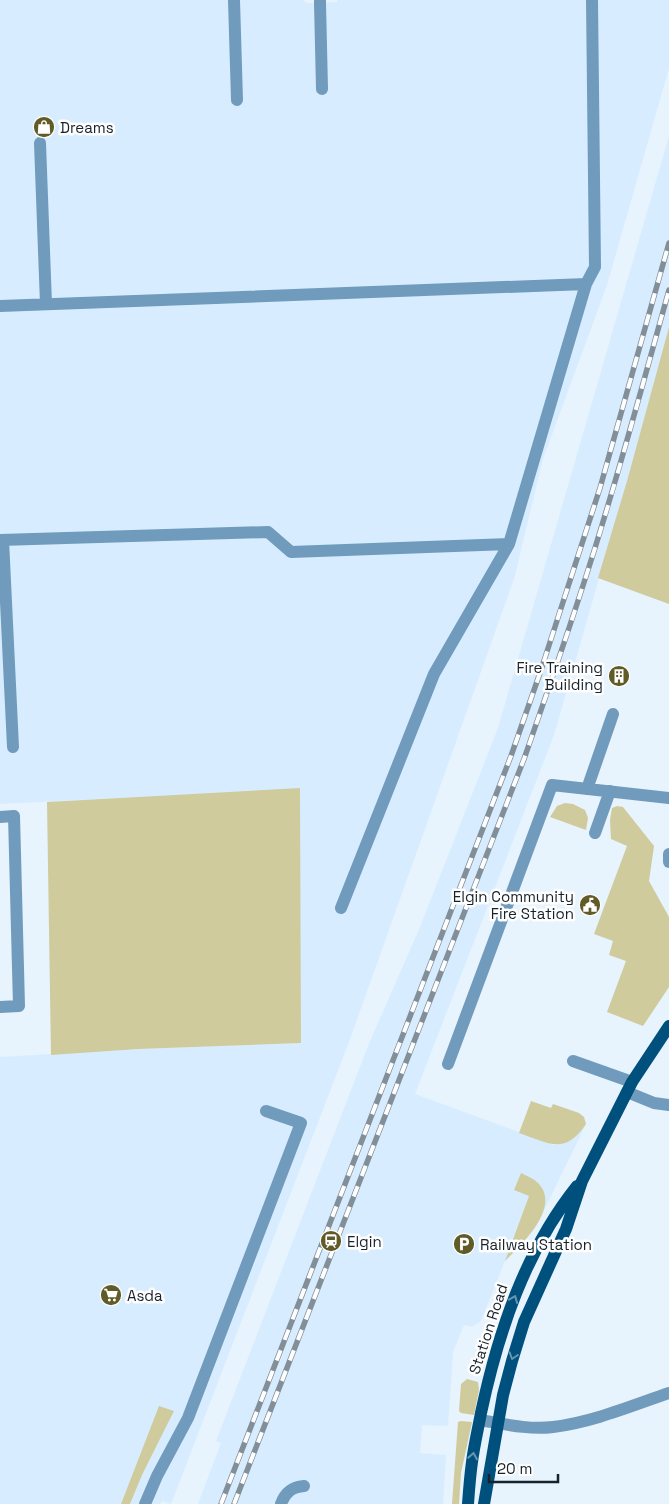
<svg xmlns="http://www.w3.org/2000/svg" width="669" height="1504" viewBox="0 0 669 1504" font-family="'Space Grotesk',sans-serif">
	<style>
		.built { fill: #d7edff }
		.green { fill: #cfcb9d }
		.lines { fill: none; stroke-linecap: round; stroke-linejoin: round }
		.service { stroke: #719bbc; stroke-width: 12 }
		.minor { stroke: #719bbc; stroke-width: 12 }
		.tertiary { stroke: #719bbc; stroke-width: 12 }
		.primary { stroke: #00507e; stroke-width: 12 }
		.rail-casing { stroke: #838f98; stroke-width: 5.5 }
		.rail { stroke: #fefefe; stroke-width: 4; stroke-dasharray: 11; stroke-linecap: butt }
		.oneway { stroke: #6696b1 }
		.labels { text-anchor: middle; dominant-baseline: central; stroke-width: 5; stroke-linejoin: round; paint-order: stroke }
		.poi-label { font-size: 15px; fill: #17222b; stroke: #fefefe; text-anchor: start }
		.street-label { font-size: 15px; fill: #17222b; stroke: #fefefe }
	</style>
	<rect width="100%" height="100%" fill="#e7f3fd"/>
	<!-- built -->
	<path class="built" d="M0 0H303L307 3 337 2V0H669V68L607 285 543 459 514 579 349 1042 171 1504 162 1501 160 1504H0V1057L138 1049 300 1043V789L0 804Z
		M669 136V327L627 481 554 735 415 1094 554 1145 568 1142 576 1136 586 1124 536 1227 525 1241 505 1261 481 1321 472 1327 464 1325 453 1352 448 1426 422 1425 420 1453 446 1455 443 1504H198L221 1443 216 1441 368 1046 420 927 498 728Z"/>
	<!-- green -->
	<path class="green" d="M669 327V604L598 578 627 481Z
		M300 788 301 1043 138 1049 51 1055 47 802Z
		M565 803 573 804 585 810 588 818 586 830 550 817 557 806Z
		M617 806 623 807 654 846 649 881 669 917V987L643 1026 607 1012 626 961 609 955 613 941 594 934 627 846 611 839 610 820 612 808Z
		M531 1101 551 1108 553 1104 579 1113 584 1117 586 1124C565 1156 548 1143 519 1133Z
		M521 1173C527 1176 533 1178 538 1183 562 1207 521 1245 505 1261L529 1196 514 1190Z
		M467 1379 478 1382 479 1390 474 1415 461 1413 459 1411 461 1384Z
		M159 1406 174 1411 142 1475 130 1504H121Z
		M461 1421 472 1422 461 1473 459 1504H452L458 1422Z"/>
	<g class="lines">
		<!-- service -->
		<path class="service" d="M234 0 237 100
			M320 3 322 89
			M40 143 46 304
			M0 306 586 284 595 267 592 0
			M0 540 268 532 291 552 509 544 586 284
			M3 540 13 747
			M587 789 613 714
			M0 817 14 816 19 1006 0 1007
			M595 833 610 791
			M341 908 434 674 509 544
			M573 1061 632 1082
			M448 1064 552 785 669 798
			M145 1504 157 1476 188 1418 301 1123 266 1111
			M281 1504C285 1492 292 1487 304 1486"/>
		<!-- minor -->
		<path class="minor" d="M320 0V3
			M627 1092 654 1103 669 1105
			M480 1420C504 1424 529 1430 553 1427 593 1422 631 1406 669 1393"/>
		<!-- tertiary -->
		<path class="tertiary" d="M669 854V862"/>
		<!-- primary -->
		<path class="primary" d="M468 1504C469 1490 470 1476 472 1462 474 1446 478 1429 481 1413 498 1333 525 1251 577 1186
			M484 1504 503 1395 512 1361 524 1322 566 1229 582 1181 632 1082 669 1026"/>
		<!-- rail casing -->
		<g class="rail-casing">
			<path id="rail" d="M221 1504 511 756 541 670 600 488 669 243
				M234 1504 524 759C546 696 568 633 588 570 618 477 643 383 669 290"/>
		</g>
		<!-- rail -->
		<use href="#rail" class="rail"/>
	</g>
	<!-- one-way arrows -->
	<defs><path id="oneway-chevron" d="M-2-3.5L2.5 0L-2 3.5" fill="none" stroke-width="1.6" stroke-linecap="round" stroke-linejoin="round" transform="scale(1.25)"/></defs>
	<g class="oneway">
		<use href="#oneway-chevron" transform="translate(514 1299) rotate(-68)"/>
		<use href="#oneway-chevron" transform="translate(513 1356) rotate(108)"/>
		<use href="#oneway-chevron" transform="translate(473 1456) rotate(-80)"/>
	</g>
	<!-- icons -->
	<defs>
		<g id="shop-disc" transform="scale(1.125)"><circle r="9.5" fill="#605b27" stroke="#fefefe"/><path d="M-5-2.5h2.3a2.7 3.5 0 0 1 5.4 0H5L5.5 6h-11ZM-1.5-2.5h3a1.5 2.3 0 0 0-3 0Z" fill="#fff"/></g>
		<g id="building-disc" transform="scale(1.125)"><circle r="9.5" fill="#605b27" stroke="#fefefe"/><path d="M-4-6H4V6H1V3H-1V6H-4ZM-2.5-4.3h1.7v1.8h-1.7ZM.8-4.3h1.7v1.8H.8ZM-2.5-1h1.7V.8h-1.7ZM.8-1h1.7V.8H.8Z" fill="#fff"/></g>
		<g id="civic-disc" transform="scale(1.125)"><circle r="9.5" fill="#605b27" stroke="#fefefe"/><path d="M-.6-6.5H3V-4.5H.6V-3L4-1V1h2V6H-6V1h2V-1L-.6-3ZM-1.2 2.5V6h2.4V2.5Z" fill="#fff"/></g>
		<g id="station-disc" transform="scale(1.125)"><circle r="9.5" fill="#605b27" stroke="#fefefe"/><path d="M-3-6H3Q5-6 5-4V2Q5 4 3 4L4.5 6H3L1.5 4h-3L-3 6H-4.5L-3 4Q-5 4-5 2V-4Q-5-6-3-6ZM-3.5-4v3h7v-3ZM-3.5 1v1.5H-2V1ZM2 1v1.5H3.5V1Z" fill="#fff"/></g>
		<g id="parking-disc" transform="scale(1.125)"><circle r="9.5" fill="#605b27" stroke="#fefefe"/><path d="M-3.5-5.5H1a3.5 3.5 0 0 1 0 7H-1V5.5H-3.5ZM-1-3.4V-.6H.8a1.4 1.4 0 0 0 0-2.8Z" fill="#fff"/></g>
		<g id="supermarket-disc" transform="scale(1.125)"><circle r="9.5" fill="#605b27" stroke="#fefefe"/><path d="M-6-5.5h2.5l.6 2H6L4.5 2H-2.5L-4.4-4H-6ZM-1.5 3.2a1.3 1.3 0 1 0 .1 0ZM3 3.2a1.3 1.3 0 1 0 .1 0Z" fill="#fff"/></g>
	</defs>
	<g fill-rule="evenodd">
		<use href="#shop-disc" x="44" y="127"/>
		<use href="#building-disc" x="619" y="676"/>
		<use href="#civic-disc" x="590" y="905"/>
		<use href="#station-disc" x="331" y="1241"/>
		<use href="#parking-disc" x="464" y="1244"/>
		<use href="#supermarket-disc" x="111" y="1295"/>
	</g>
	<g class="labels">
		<!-- poi labels -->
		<g class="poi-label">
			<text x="60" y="127">Dreams</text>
			<text x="603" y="667" text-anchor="end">Fire Training<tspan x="603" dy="17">Building</tspan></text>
			<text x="574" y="896" text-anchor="end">Elgin Community<tspan x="574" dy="17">Fire Station</tspan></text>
			<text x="347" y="1241">Elgin</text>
			<text x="480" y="1244">Railway Station</text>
			<text x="127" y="1295">Asda</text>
		</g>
		<!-- street labels -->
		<g class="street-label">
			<text transform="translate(488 1329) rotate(-72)">Station Road</text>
		</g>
	</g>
	<!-- scale -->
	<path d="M489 1474v8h69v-8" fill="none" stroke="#17222b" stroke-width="2.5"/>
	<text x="497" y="1474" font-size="15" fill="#17222b" stroke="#fefefe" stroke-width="4" paint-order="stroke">20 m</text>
</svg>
